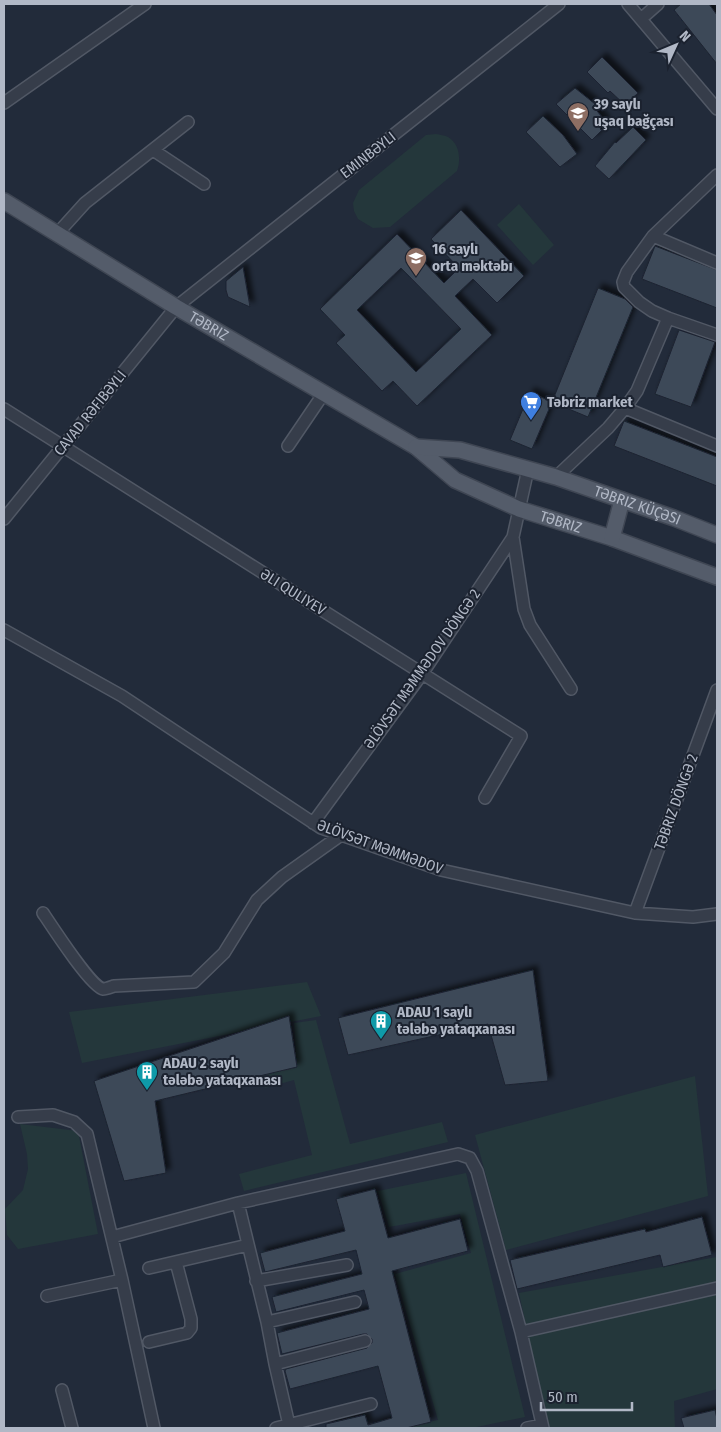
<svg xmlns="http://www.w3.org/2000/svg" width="721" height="1432" viewBox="0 0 721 1432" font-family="'Fira Sans Condensed',sans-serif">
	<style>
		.green { fill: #24373b }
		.building { fill: #3e4959; stroke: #1d2431; fill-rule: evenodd; filter: url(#shadow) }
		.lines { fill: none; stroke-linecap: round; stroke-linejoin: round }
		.minor-casing { stroke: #515865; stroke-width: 14 }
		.major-casing { stroke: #3f4653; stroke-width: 18 }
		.minor { stroke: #363d4a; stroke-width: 11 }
		.major { stroke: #545c6a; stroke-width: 15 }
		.labels { text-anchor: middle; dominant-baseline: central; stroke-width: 4; stroke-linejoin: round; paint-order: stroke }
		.poi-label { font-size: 15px; font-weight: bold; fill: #b1b8c6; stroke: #1b222f; text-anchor: start }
		.street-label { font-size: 15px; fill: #b1b8c6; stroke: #1b222f }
	</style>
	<defs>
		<filter id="shadow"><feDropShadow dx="4.5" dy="-4.5" stdDeviation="2.5" flood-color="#0009"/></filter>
	</defs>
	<rect width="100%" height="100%" fill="#222b3a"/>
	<!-- green -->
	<path class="green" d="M436 134C440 135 444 135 448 137 460 144 461 160 457 171L390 227 373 228 358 219 354 211 353 203 359 190 426 135Z
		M519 204 554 245 533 265 497 225Z
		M307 982 321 1016 82 1063 69 1012Z
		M316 1020 350 1144 442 1122 448 1142 244 1191 239 1174 312 1155 294 1080 265 1088 262 1075 297 1067 294 1023Z
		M695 1076 708 1196 506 1250 475 1135Z
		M20 1124 78 1131 98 1234 18 1249 7 1235 5 1209 23 1190 28 1169 27 1154Z
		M466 1173 525 1417 472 1428H399L438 1420 395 1274 471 1253 460 1214 389 1227 378 1191Z
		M717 1257V1389L674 1401 675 1428H548L519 1293Z"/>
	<!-- building -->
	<path class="building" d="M681 4H709L717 15V64L674 10Z
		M602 57 638 93 625 105 610 91 608 93 587 72Z
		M575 88 595 104 593 106 606 122 600 129 602 130 592 140 556 104Z
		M543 116 563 135 577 154 560 167 526 132Z
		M633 127 646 140 609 179 595 166 615 142 616 143Z
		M461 210 524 276 497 303 473 279 455 296 492 335 417 406 393 381 382 391 336 343 345 335 320 309 397 234 444 283 459 268 431 239ZM401 268 461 329 416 372 357 310Z
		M655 246 717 270V308L642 279Z
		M243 267 250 307 228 297 226 290V281Z
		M598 288 625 299 633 307 588 417 552 402Z
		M679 330 715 342 691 407 655 394Z
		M530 392 552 402 532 449 510 440Z
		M624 421 717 457V486L614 446Z
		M533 970 548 1081 505 1085 488 1024 348 1055 338 1018Z
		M289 1016 297 1067 155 1101 166 1173 124 1181 94 1081Z
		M375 1189 388 1238 460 1219 468 1251 392 1271 431 1422 406 1428H326V1424L365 1415 368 1425 392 1418 378 1366 290 1389 285 1371 286 1369 367 1348 372 1343V1339L367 1334H363L282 1354 277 1333 369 1309 364 1290 276 1312 272 1297 362 1274 356 1250 265 1272 260 1253 345 1231 336 1199Z
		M702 1217 712 1255 663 1267 660 1255 517 1289 510 1260 645 1229 646 1232Z
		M715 1410 717 1419V1428H684L681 1418Z"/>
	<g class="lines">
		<!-- minor casing -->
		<g class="minor-casing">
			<path id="minor" d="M628 4 717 109
				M641 19 658 4
				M4 103 145 4
				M153 150 204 184
				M57 234 85 203 188 122
				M653 236 717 263
				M668 318 717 335
				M625 408 717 446
				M4 409 521 736 485 798
				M288 446 324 393
				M556 477 608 428 625 408 637 391 668 318 652 311 639 302 624 287 623 282 627 272 653 236 717 175
				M4 519 176 307 559 4
				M513 537 524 609 530 625 571 689
				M4 630 122 696 321 828 441 870 635 913 693 917 717 914
				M313 823 422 674 513 537 528 469
				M43 913C51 925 92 988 103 989 106 989 111 987 114 986L194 982 224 953 257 900 282 877 341 835
				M635 913 717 690
				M18 1117 53 1115 74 1122 87 1134 122 1280 154 1428
				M238 1203 267 1322 275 1364 289 1425
				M112 1237 238 1203 458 1154 470 1158 477 1171 521 1332 543 1428
				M149 1268 248 1245
				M256 1281 347 1265
				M47 1296 122 1280
				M267 1322 355 1302
				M521 1332 717 1288
				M149 1342 187 1333 191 1328V1319L176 1262
				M275 1364 365 1341
				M62 1390 72 1428
				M276 1428 371 1404
				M527 1428 542 1425"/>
		</g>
		<!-- major casing -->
		<g class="major-casing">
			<g id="major">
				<path id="s1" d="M4 201 176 307 416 447 455 480 519 509 612 538 717 577"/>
				<path id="s2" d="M416 447 460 450 556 477 674 518 717 535"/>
				<path d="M612 538 622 500"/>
			</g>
		</g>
		<!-- minor -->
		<use href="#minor" class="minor"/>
		<!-- major -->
		<use href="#major" class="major"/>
	</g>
	<!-- icons -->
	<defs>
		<g id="school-pin" transform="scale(1.125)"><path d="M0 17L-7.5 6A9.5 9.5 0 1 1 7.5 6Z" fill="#8d6e63" stroke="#1b222f"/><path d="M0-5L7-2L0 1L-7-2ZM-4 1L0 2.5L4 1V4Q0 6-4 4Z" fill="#fff"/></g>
		<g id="supermarket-pin" transform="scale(1.125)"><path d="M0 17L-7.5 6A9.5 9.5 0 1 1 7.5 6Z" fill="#3f7fe0" stroke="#1b222f"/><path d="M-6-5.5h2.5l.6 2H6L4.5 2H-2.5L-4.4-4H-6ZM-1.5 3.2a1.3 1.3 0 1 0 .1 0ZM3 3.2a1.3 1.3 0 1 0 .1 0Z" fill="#fff"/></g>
		<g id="building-pin" transform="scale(1.125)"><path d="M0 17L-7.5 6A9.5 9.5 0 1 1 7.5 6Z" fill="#0f9aa8" stroke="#1b222f"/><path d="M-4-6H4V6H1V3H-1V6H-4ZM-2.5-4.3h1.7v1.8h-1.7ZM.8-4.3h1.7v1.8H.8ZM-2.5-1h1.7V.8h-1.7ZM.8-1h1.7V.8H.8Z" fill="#fff"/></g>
	</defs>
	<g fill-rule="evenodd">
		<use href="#school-pin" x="578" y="113"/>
		<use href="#school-pin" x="416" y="258"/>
		<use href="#supermarket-pin" x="531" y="402"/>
		<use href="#building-pin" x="381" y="1021"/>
		<use href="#building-pin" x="147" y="1072"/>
	</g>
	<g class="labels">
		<!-- poi labels -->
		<g class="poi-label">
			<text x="594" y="104">39 saylı<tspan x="594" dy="17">uşaq bağçası</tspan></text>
			<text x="432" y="249">16 saylı<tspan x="432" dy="17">orta məktəbı</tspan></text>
			<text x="547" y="402">Təbriz market</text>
			<text x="397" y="1012">ADAU 1 saylı<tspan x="397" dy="17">tələbə yataqxanası</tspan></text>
			<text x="163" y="1063">ADAU 2 saylı<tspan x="163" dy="17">tələbə yataqxanası</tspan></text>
		</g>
		<!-- street labels -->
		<g class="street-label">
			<text transform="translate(368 155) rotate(-38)">EMINBƏYLI</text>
			<text stroke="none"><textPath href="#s1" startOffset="240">TƏBRIZ</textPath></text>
			<text transform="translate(90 413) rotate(-51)">CAVAD RƏFIBƏYLI</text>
			<text stroke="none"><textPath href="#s2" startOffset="230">TƏBRIZ KÜÇƏSI</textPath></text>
			<text stroke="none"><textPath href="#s1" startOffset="645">TƏBRIZ</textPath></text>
			<text transform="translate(293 592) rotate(32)">ƏLI QULIYEV</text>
			<text transform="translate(422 669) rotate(-55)">ƏLÖVSƏT MƏMMƏDOV DÖNGƏ 2</text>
			<text transform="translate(676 802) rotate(-70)">TƏBRIZ DÖNGƏ 2</text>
			<text transform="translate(380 847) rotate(20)">ƏLÖVSƏT MƏMMƏDOV</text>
		</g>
	</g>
	<!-- border -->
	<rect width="721" height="1432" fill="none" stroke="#b1b8c6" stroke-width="10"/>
	<!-- north arrow -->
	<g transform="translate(676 45) rotate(46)" stroke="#1b222f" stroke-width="4" paint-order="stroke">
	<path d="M0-4L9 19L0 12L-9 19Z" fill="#b1b8c6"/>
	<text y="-8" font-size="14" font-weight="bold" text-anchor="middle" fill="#b1b8c6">N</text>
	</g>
	<!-- scale -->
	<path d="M541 1402v8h91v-8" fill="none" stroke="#b1b8c6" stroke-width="2.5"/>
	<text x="548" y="1402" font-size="15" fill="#b1b8c6" stroke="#1b222f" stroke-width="4" paint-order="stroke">50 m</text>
</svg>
